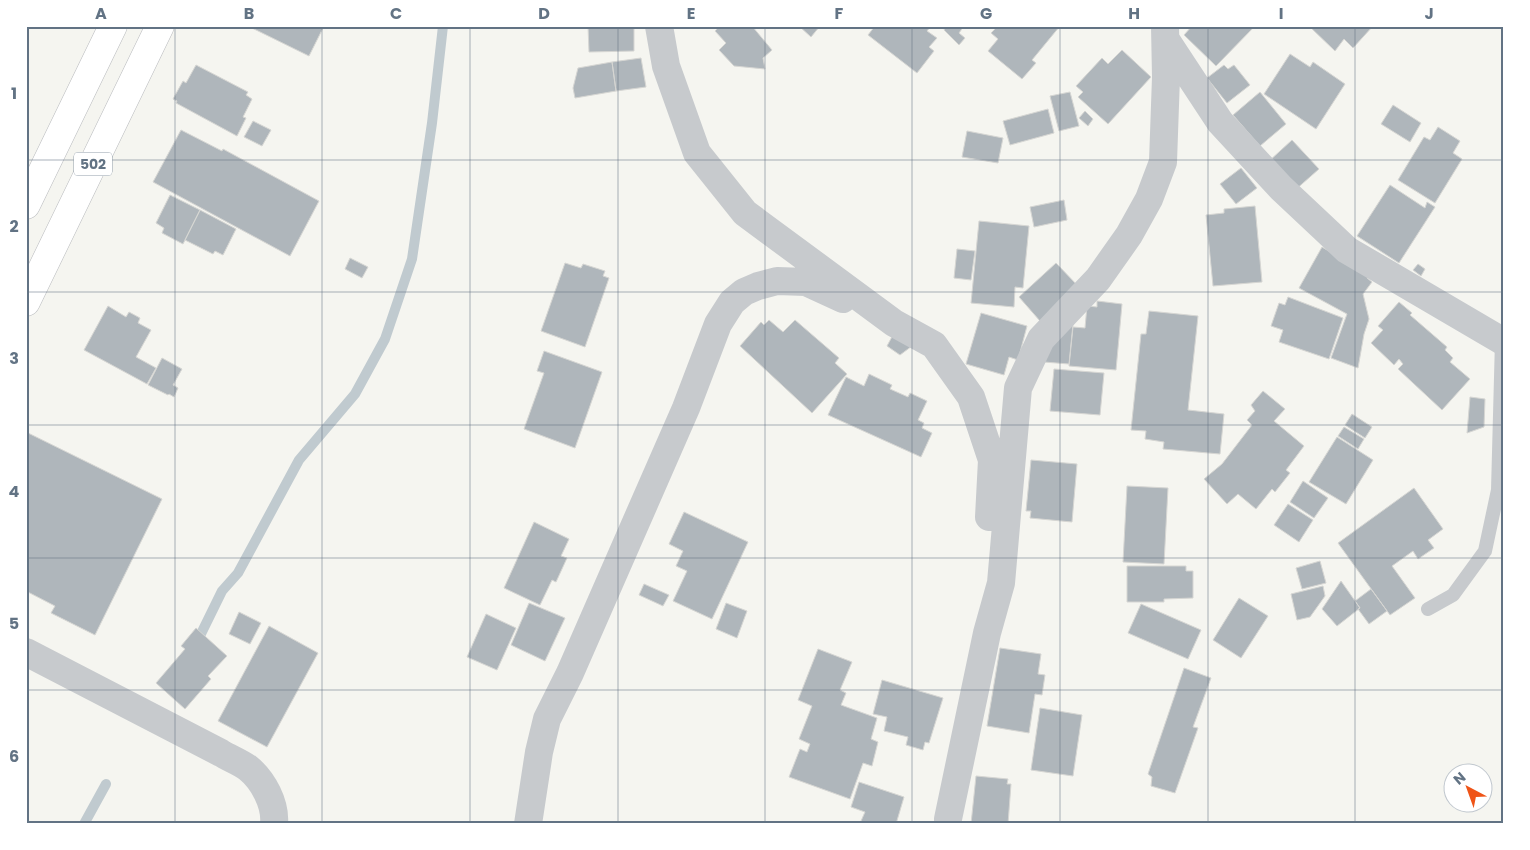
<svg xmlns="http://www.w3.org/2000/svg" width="1530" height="850" viewBox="0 0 1530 850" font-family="Poppins,sans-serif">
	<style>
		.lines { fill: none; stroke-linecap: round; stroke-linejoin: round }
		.stream { stroke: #c0cacf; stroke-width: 10 }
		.building { fill: #afb6bb; stroke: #d6d6d3 }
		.highway-casing { stroke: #b9bbbe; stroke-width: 29 }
		.lane { stroke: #c7cacd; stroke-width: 14 }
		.street { stroke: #c7cacd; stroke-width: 28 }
		.highway { stroke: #fff; stroke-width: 28 }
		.grid { fill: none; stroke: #627384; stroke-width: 1; stroke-opacity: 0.55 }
		.labels { text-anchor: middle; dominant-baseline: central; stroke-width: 5; stroke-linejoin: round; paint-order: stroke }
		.shield { fill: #fff; stroke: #919da9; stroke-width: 1 }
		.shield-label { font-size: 14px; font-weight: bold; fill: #627384 }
		.neatline { fill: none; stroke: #627384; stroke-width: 2 }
		.grid-label { font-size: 16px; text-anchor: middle; font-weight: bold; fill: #627384 }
	</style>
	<rect width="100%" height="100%" fill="#f5f5f0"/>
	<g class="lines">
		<!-- stream -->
		<path class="stream" d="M196 644 222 591 238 573 299 460 355 394 385 339 412 259 432 123 443 26
			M84 824 106 784"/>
	</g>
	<!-- building -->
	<path class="building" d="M253 26H324L309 56 252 28Z
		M588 26H634V51L589 52Z
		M720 26H752L772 50 763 58 765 69 734 66 719 50 726 43 715 31Z
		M799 26H820L811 37Z
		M875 26H931L927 31 937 38 929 47 934 51 917 73 868 35Z
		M946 26H964L959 33 965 38 959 45 944 30Z
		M998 26H1060L1032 60 1036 63 1022 79 988 51 998 39 991 33Z
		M1192 26H1255L1216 66 1184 35Z
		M1309 26H1373L1353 48 1344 39 1335 51Z
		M1122 50 1151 77 1108 124 1078 97 1083 92 1076 86 1102 58 1108 64Z
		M1290 54 1310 67 1313 62 1345 84 1316 129 1264 94Z
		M641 58 646 87 616 91 612 62Z
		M612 62 616 91 575 98 573 88 578 68Z
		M196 65 248 92 246 95 252 99 243 117 246 118 237 136 176 103 177 101 173 99 183 81 186 83Z
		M1224 65 1228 69 1234 65 1250 85 1227 103 1207 78Z
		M1070 92 1079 126 1059 131 1050 96Z
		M1260 92 1286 124 1260 146 1233 115Z
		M1393 105 1421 123 1410 142 1381 124Z
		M1048 109 1054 133 1010 145 1003 121Z
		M1085 111 1093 119 1088 126 1079 118Z
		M253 121 271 130 262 146 244 137Z
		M1438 127 1460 141 1453 153 1462 159 1435 203 1398 180 1424 137 1430 140Z
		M181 130 222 151 223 149 319 201 290 256 153 182Z
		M967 131 1003 138 998 163 962 157Z
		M1292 140 1319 169 1294 191 1268 162Z
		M1241 168 1257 188 1236 204 1220 184Z
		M1390 185 1425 208 1427 202 1435 207 1399 263 1357 236Z
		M170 195 200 210 183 244 162 233 164 228 156 223Z
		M1064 200 1067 220 1034 227 1030 207Z
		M1255 206 1262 282 1213 286 1206 215 1224 213V209Z
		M200 210 236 229 223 255 215 251 213 254 185 240Z
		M979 221 1029 226 1023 288 1015 287 1014 307 971 303Z
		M1322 247 1369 275 1367 278 1372 282 1363 294 1369 319 1364 334 1358 368 1331 358 1347 314 1299 288Z
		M957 249 975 251 971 280 954 278Z
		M350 258 368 267 362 278 345 269Z
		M565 263 581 268 583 264 605 271 603 276 609 278 585 347 541 331Z
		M1056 263 1078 286 1040 321 1019 297Z
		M1418 264 1425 269 1421 276 1413 270Z
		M1288 297 1343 318 1329 359 1279 342 1283 330 1271 326 1279 303 1285 305Z
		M1097 301 1122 304 1116 370 1069 366 1073 327 1085 328 1087 306 1097 307Z
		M1399 302 1412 313 1410 315 1447 347 1445 350 1453 358 1450 362 1470 379 1442 410 1398 369 1403 364 1399 359 1394 365 1371 343 1383 330 1378 326Z
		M108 306 126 317 129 312 140 318 138 323 151 330 136 357 156 368 147 384 84 350Z
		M1149 311 1198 316 1188 410 1224 414 1220 454 1163 449 1164 442 1145 439 1146 431 1131 430 1141 334H1146Z
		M981 313 1027 326 1018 360 1009 357 1004 375 966 364Z
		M769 320 783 332 795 320 839 358 835 363 847 374 812 413 740 346 761 322 764 325Z
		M1073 324 1069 364 1044 362 1046 344Z
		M894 333 912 346 900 355 887 346Z
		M544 351 602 372 575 448 524 429 544 373 537 371Z
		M162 358 182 369 173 385 178 388 174 397 169 394 168 395 148 385Z
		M1054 369 1104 373 1100 415 1050 411Z
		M869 374 892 385 890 389 908 397 910 393 927 401 918 420 924 423 922 428 932 433 921 457 828 415 846 377 864 386Z
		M1263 391 1285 409 1274 421 1304 446 1286 470 1290 473 1275 492 1272 489 1256 509 1238 494 1227 504 1204 479 1222 464 1252 425 1247 420 1255 411 1251 405Z
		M1470 397 1485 399 1484 427 1467 433Z
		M1352 414 1372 427 1365 438 1345 425Z
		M1344 427 1364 439 1358 449 1338 436Z
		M26 432 162 499 95 635 51 613 55 606 26 591Z
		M1337 437 1373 460 1346 504 1309 482Z
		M1031 460 1077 464 1072 522 1030 518 1031 511H1026Z
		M1303 481 1328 498 1314 518 1290 502Z
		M1127 486 1168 488 1164 564 1123 562Z
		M1414 488 1443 529 1428 540 1434 548 1418 559 1413 551 1392 566 1415 598 1390 615 1338 543Z
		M1288 504 1313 520 1299 542 1274 525Z
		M684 512 748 542 712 619 673 601 687 571 676 566 683 551 669 544Z
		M534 522 569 539 561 556 567 558 556 582 552 580 540 605 504 588Z
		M1320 561 1326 583 1302 589 1296 568Z
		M1127 566H1186V571H1193V598L1164 599V602H1127Z
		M1341 581 1360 608 1337 626 1322 609Z
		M644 584 669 595 663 606 639 595Z
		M1323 586 1325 596 1310 617 1297 620 1291 594Z
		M1371 589 1387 611 1369 624 1358 609 1360 608 1355 601Z
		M1239 598 1268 616 1241 658 1213 640Z
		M529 603 565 618 545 661 511 645Z
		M726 603 747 611 737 638 716 629Z
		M1141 604 1201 630 1188 659 1128 633Z
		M239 612 261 623 250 644 229 634Z
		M486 614 516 628 497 670 467 657Z
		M269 626 318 653 267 747 218 721Z
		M196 628 227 656 208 676 211 679 185 709 156 683 185 649 181 646Z
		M1000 648 1041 654 1038 674 1045 675 1042 695 1035 694 1029 733 987 726Z
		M818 649 852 662 840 690 846 693 841 705 877 718 871 739 878 742 872 766 863 763 850 799 789 777 800 749 807 752 810 744 799 739 812 706 798 700Z
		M1184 668 1211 678 1193 727 1198 728 1175 793 1151 786 1152 777 1148 774Z
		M882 680 943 698 929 743 925 742 923 750 906 745 908 737 884 731 887 717 873 714Z
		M1040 708 1082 715 1073 776 1031 770Z
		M976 776 1008 779 1007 784H1011L1008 824H971Z
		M859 782 904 797 896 824H869L861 821 865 812 851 807Z"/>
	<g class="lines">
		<!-- highway casing -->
		<g class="highway-casing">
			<path id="highway" d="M26 205 113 26
				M26 302 160 26"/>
		</g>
		<!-- lane -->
		<path class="lane" d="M1428 609 1453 595 1485 551 1498 490 1502 340"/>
		<!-- street -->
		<path class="street" d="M659 26 666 66 697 153 745 213 894 323 934 345 971 397 992 460 989 517
			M1166 40 1220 122 1281 188 1347 250 1504 342
			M26 652 221 753C229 758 240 762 248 768 263 780 276 804 274 824
			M528 824 539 752 547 719 570 673 686 408 718 324 732 302 744 292 758 286 777 281 806 282 843 299
			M948 824V819L987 633 1001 583 1018 388 1041 339 1098 279 1129 235 1149 199 1163 162 1166 77 1165 26"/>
		<!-- highway -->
		<use href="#highway" class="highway"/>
	</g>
	<!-- grid -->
	<path class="grid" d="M175 26V824M322 26V824M470 26V824M618 26V824M765 26V824M912 26V824M1060 26V824M1208 26V824M1355 26V824M26 160H1504M26 292H1504M26 425H1504M26 558H1504M26 690H1504"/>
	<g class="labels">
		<!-- shield labels -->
		<rect class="shield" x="74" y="152.5" width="38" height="23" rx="4"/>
		<g class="shield-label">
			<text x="93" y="164">502</text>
		</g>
	</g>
	<!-- border -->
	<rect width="1530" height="850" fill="none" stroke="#ffffff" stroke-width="55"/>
	<!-- north arrow -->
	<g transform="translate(1468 788) rotate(319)"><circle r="24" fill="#ffffff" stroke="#c0c7ce"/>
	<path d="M0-4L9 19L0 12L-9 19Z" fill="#ef5417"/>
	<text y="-8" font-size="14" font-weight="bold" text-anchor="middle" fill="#627384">N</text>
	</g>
	<rect x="28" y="28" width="1474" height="794" class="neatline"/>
	<g class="grid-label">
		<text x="101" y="19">A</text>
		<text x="249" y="19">B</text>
		<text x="396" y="19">C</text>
		<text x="544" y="19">D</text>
		<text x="691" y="19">E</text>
		<text x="839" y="19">F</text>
		<text x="986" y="19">G</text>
		<text x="1134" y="19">H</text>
		<text x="1281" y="19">I</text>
		<text x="1429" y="19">J</text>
		<text x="14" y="99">1</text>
		<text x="14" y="232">2</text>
		<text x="14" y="364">3</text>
		<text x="14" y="497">4</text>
		<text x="14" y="629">5</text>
		<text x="14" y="762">6</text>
	</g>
</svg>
